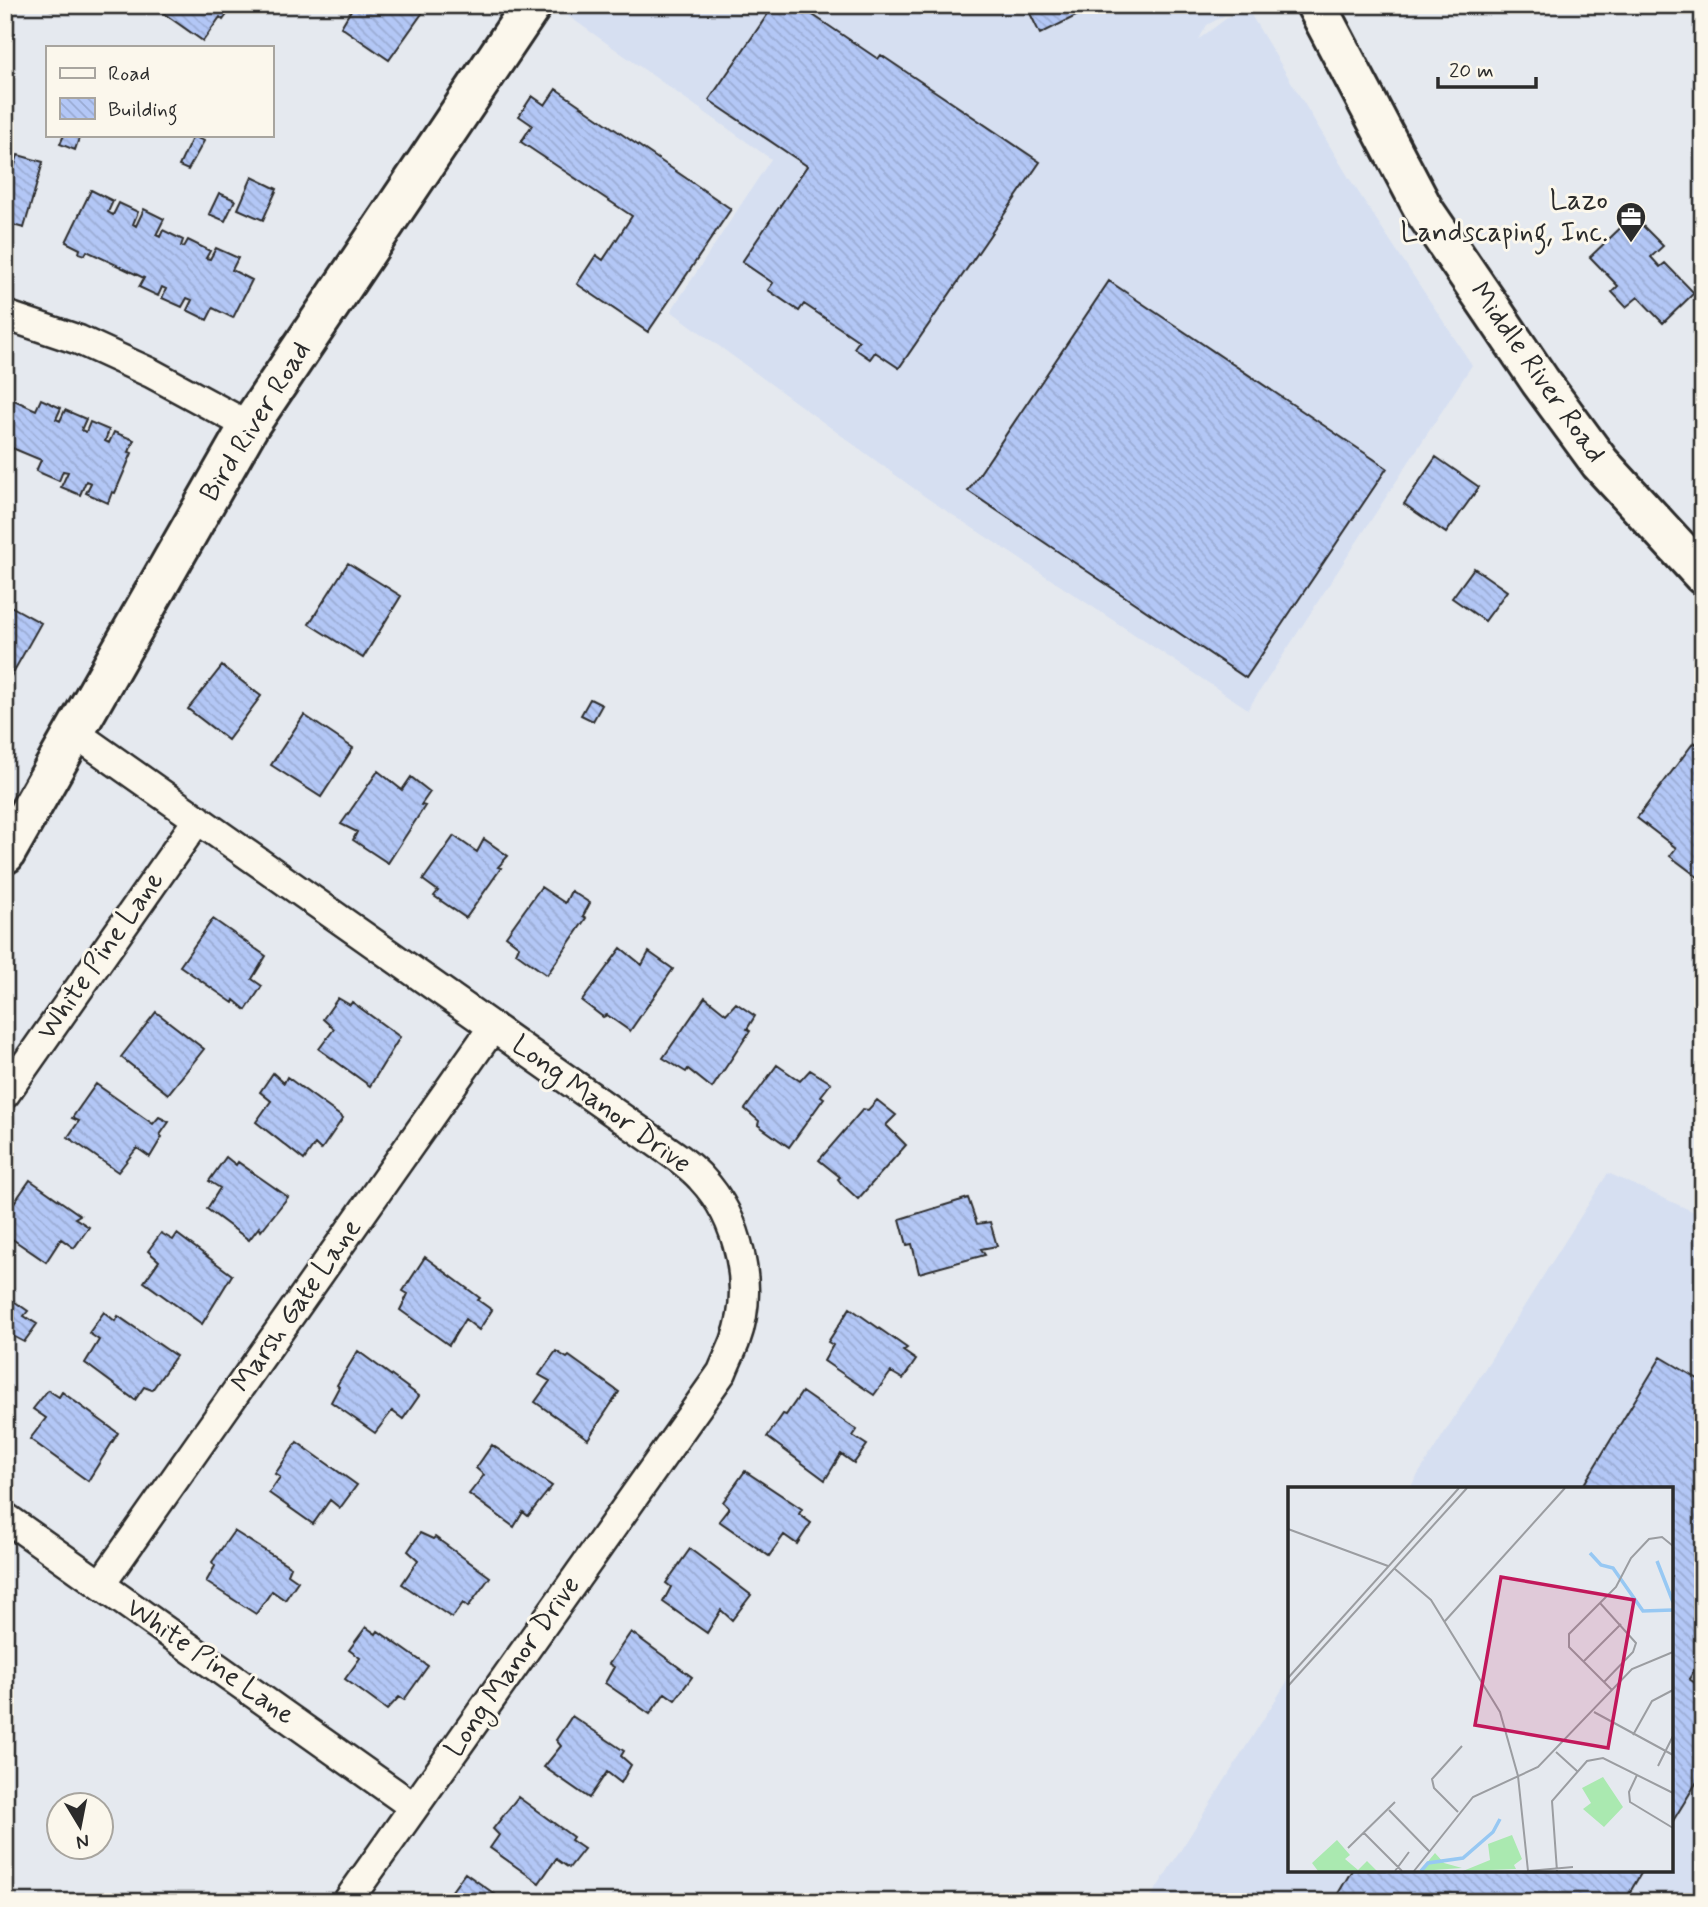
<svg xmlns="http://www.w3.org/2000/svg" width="1708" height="1907" viewBox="0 0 1708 1907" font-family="Mynerve,sans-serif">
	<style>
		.built { fill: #d6dff1; fill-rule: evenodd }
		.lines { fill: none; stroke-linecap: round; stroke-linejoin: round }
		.stream { stroke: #6c89a3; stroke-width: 10 }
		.building { fill: url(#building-back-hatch); stroke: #2b2b2b; stroke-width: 2 }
		.street-casing { stroke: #2b2b2b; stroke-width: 33 }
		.secondary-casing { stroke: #2b2b2b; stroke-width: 44 }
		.street { stroke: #fbf7ec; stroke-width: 28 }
		.secondary { stroke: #fbf7ec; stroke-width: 38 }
		.labels { text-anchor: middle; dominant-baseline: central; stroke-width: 6; stroke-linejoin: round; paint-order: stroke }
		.poi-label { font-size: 28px; fill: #2b2b2b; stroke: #fbf7ec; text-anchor: end }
		.street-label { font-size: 28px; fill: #2b2b2b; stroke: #fbf7ec }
		.inset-river { fill: none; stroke: #97c8f3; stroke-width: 3.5 }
		.inset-road { fill: none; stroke: #9b9da1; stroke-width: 2 }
		.view { fill: #c2185b; fill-opacity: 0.15; stroke: #c2185b; stroke-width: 3.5 }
		.inset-edge { fill: none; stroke: #2b2b2b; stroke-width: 3.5 }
	</style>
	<defs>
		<pattern id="building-back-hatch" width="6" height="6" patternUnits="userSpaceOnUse" patternTransform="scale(1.75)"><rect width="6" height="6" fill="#b3c7f6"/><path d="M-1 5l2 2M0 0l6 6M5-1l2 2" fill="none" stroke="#9aabd3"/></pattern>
	</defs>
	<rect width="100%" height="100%" fill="#e5e9ef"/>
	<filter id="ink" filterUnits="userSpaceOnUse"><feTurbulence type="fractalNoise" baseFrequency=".0143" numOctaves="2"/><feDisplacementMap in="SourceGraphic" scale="14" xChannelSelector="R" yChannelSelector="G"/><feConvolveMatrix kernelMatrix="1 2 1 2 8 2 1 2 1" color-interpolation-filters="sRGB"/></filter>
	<g filter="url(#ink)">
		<!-- built -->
		<path class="built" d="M569 5H1245L1349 178 1472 365 1248 709 927 498 671 311 771 159 564 13ZM1238 8 1239 9 1199 39 1207 25Z
			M1608 1173 1703 1216V1902H1148L1290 1677V1870H1671V1489H1409Z"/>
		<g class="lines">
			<!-- stream -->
			<path class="stream" d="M5 1898 9 1902"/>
		</g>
		<!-- building -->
		<path class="building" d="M35 5H54L52 10Z
			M163 5H234L223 20 220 17 203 41 159 10Z
			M354 5H428L389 60 341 27Z
			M774 5H798L878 59 881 55 1040 162 899 368 875 352 870 359 854 348 859 341 804 304 799 311 768 290 773 283 742 262 807 166 709 100Z
			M1026 5H1098L1040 34Z
			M556 89 731 209 648 332 577 284 596 255 603 260 632 216 521 142 532 125 519 116 532 96 545 105Z
			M64 135H80L75 150 60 144Z
			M193 136 204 141 188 170 179 166Z
			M18 155 43 162 24 228 5 223V161L13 164 10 177H11Z
			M252 177 277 189 263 220 238 209Z
			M91 190 113 201 108 212 113 215 119 203 138 212 133 224 136 226 144 209 164 219 156 235 160 237 163 230 183 240 181 246 184 247 188 240 210 251 206 258 210 259 216 248 238 258 232 270 252 280 233 318 213 308 207 320 187 310 192 300 187 298 182 307 162 298 166 289 162 287 158 296 139 287 144 278 87 251 85 255 79 253 80 249 66 242Z
			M219 193 235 200 225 221 209 214Z
			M1633 216 1663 246 1651 257 1660 267 1665 263 1694 293 1663 323 1638 297 1626 307 1612 292 1618 286 1590 257Z
			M1109 281 1387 468 1246 678 968 491Z
			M5 396 36 410 41 399 61 408 56 419 60 421 65 410 86 419 81 430 86 432 90 422 109 430 105 441 109 443 114 432 134 440 129 452 132 453 115 493 112 492 108 503 86 493 91 483 86 481 80 495 61 487 68 472 63 471 59 481 36 471 41 460 5 445Z
			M1436 457 1479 487 1446 533 1404 504Z
			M348 563 401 596 363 658 309 624Z
			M1474 568 1507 591 1485 621 1452 598Z
			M5 603 41 623 5 687Z
			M222 666 261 696 228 740 188 709Z
			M590 699 602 705 593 721 581 715Z
			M304 715 353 748 321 797 271 765Z
			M1703 735V881L1670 856 1676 848 1637 818 1694 742 1696 744Z
			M378 771 402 790 411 777 430 792 421 805 425 806 388 863 353 840 357 832 341 824Z
			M454 836 477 852 484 839 508 856 498 867 501 868 466 918 434 896 438 891 423 880Z
			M541 887 565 903 571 891 590 903 583 916 586 918 547 975 516 953 519 946 506 936Z
			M213 919 266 956 252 979 262 986 246 1010 234 1000 233 1003 180 966Z
			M621 948 642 965 649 952 673 969 630 1031 607 1015 603 1017 582 1001Z
			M705 997 726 1014 736 1003 755 1016 747 1029 750 1031 712 1088 688 1069 686 1072 663 1058Z
			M338 998 350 1005 352 1002 400 1037 370 1086 319 1049 334 1029 323 1019Z
			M156 1012 204 1049 168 1094 121 1057Z
			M777 1065 800 1081 810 1070 831 1083 821 1096 824 1098 789 1147 758 1125 759 1121 745 1109Z
			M273 1073 284 1083 287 1077 343 1118 321 1150 315 1144 304 1160 256 1122 271 1101 260 1092Z
			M96 1084 153 1124 159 1117 169 1122 160 1135 162 1137 150 1157 137 1148 118 1172 68 1137 79 1121 72 1118Z
			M877 1100 896 1115 886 1125 906 1145 858 1199 842 1184 838 1179 840 1177 819 1160 863 1109 868 1110Z
			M226 1157 236 1165 238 1162 288 1197 261 1231 259 1227 249 1240 207 1209 220 1188 209 1181Z
			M30 1180 80 1215 75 1218 89 1227 74 1248 61 1239 46 1262 5 1234V1210L9 1205 11 1207Z
			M968 1198 977 1224 990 1222 997 1246 981 1249 985 1255 919 1273 912 1244 907 1245 900 1219Z
			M161 1233 173 1240 177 1234 232 1275 202 1324 144 1282 159 1261 148 1251Z
			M425 1257 480 1298 478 1300 492 1310 479 1330 465 1319 449 1345 400 1310 408 1294 403 1291Z
			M5 1295 28 1311 24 1316 37 1324 24 1342 11 1335 5 1342Z
			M850 1308 907 1348 903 1351 916 1360 903 1379 891 1372 874 1395 824 1361 833 1345 828 1342Z
			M104 1312 115 1321 118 1316 176 1356 152 1390 144 1387 135 1400 85 1363 99 1340 89 1333Z
			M358 1351 419 1396 403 1419 392 1411 375 1433 331 1402 339 1387 337 1385Z
			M556 1351 567 1358 569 1356 619 1392 588 1439 535 1402 550 1381 539 1375Z
			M1661 1357 1703 1382V1656L1689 1679 1703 1688V1772L1671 1824V1489H1581Z
			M48 1390 59 1397 62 1392 118 1433 88 1481 30 1439 46 1418 33 1409Z
			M802 1392 857 1430 853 1436 867 1445 854 1463 841 1454 825 1480 767 1437 783 1414 786 1415Z
			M297 1442 357 1485 340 1508 330 1500 313 1524 269 1493 280 1477 275 1474Z
			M492 1445 552 1486 528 1516 523 1512 514 1527 469 1494 484 1475 476 1468Z
			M745 1471 802 1509 799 1514 811 1523 797 1544 784 1535 769 1556 719 1521 729 1508 723 1502Z
			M234 1531 291 1567 288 1574 298 1581 285 1600 272 1591 256 1614 206 1582 215 1566 212 1562Z
			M420 1533 433 1539 435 1537 490 1577 468 1607 463 1603 452 1618 402 1584 418 1560 408 1551Z
			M690 1549 751 1595 732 1620 721 1610 707 1633 663 1602 671 1587 666 1583Z
			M366 1627 376 1634 378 1631 428 1666 404 1700 399 1697 387 1710 345 1679 360 1658 349 1650Z
			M631 1632 692 1677 675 1700 665 1693 650 1714 605 1683 614 1667 609 1664Z
			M572 1716 624 1751 621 1756 631 1765 621 1783 607 1772 589 1798 544 1767 561 1746 556 1740Z
			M518 1797 573 1837 571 1840 584 1849 569 1868 556 1859 539 1883 490 1848 499 1835 493 1829Z
			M1352 1870H1643L1624 1902H1333Z
			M465 1873 506 1902H444Z"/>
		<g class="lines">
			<!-- street casing -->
			<g class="street-casing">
				<path id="street" d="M5 315 79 340 151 373 249 426
					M75 733 680 1159C687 1165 695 1171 701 1178 740 1219 755 1288 735 1342 731 1352 726 1362 722 1372L347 1902
					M5 1094 198 819
					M5 1517 414 1807
					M101 1584 493 1027"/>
			</g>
			<!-- secondary casing -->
			<g class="secondary-casing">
				<path id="secondary" d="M1316 5 1425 212 1490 307 1540 381 1600 463 1703 575
					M5 854 249 426 532 5"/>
			</g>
			<!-- street -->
			<use href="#street" class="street"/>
			<!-- secondary -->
			<use href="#secondary" class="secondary"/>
		</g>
	</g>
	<!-- icons -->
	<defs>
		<g id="office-pin" transform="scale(1.575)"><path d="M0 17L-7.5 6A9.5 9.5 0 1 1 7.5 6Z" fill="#2b2b2b" stroke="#fbf7ec"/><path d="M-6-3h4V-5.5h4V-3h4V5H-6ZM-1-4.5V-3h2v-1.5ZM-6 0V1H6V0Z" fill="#fff"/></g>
	</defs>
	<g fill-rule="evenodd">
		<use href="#office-pin" x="1631" y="217"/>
	</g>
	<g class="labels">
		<!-- poi labels -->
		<g class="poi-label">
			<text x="1608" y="201">Lazo<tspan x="1608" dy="32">Landscaping, Inc.</tspan></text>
		</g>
		<!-- street labels -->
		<g class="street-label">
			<text transform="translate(1537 373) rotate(55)">Middle River Road</text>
			<text transform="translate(256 422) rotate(-58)">Bird River Road</text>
			<text transform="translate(101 956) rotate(-55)">White Pine Lane</text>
			<text transform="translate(601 1105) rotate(36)">Long Manor Drive</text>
			<text transform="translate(297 1306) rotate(-55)">Marsh Gate Lane</text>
			<text transform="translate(210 1662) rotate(35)">White Pine Lane</text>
			<text transform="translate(513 1667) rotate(-55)">Long Manor Drive</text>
		</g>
	</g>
	<!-- overview -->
	<g transform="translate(1288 1487)">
		<rect width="385" height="385" fill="#e5e9ef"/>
		<path d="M315 290 335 320 316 340 295 322 303 316 294 301ZM224 348 234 372 226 378 228 382 175 384 202 373 200 357Z" fill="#aae9b0"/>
		<path d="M49 353 62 368 57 372 70 383 79 374 89 384H30L24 376ZM147 366 156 376 174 381 132 384Z" fill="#aae9b0"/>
		<path class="inset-river" d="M302 66 313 78 325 81 355 124 385 123M369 74 385 115M133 384 140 376 175 371 205 345 212 332"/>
		<path class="inset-road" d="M0 42 100 79M107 82 143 113 212 225 230 289 240 384M312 116 348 156 345 165 316 195M157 134 277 1M295 175 333 137M0 191 171 1M0 199 179 1M324 203 281 160V147L328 100 343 71 361 52 374 50 385 59M306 225 385 268M345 248 364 214 385 203M268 265 289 284M370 279 385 249M349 288 341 305 342 315 385 341M101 323 141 364M170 325 146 301 144 292 174 259M76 346 114 384M60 361 107 315M107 384 121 365M126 384 185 310 250 280 344 182 385 165M240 384 285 380M269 384 264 314 299 274 315 271 385 306"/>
		<path class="view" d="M213 90 346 113 320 261 187 238Z"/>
		<rect width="385" height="385" class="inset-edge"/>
	</g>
	<!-- margin -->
	<rect width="1708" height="1907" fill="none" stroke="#fbf7ec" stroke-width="28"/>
	<rect x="14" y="14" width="1680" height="1879" fill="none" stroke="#2b2b2b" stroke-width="2.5" filter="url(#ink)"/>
	<!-- legend -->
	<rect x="46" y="46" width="228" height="91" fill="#fbf7ec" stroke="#a8a59f" stroke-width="2"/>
	<rect x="60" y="68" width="35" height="10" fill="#fbf7ec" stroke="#a8a59f" stroke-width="2"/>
	<text x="108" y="80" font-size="21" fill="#2b2b2b">Road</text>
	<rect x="60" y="98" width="35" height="21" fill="url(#building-back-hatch)" stroke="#a8a59f" stroke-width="2"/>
	<text x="108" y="116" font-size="21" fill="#2b2b2b">Building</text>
	<!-- north arrow -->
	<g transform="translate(80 1826) rotate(170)"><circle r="33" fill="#fbf7ec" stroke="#a8a59f" stroke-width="2"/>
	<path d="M0-5L12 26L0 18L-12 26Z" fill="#2b2b2b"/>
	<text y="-10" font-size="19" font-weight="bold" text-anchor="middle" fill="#2b2b2b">N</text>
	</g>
	<!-- scale -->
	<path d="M1438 77v10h98v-10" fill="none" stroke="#2b2b2b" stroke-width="3.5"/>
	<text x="1449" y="77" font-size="21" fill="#2b2b2b" stroke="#fbf7ec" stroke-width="5" paint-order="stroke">20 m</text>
</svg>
